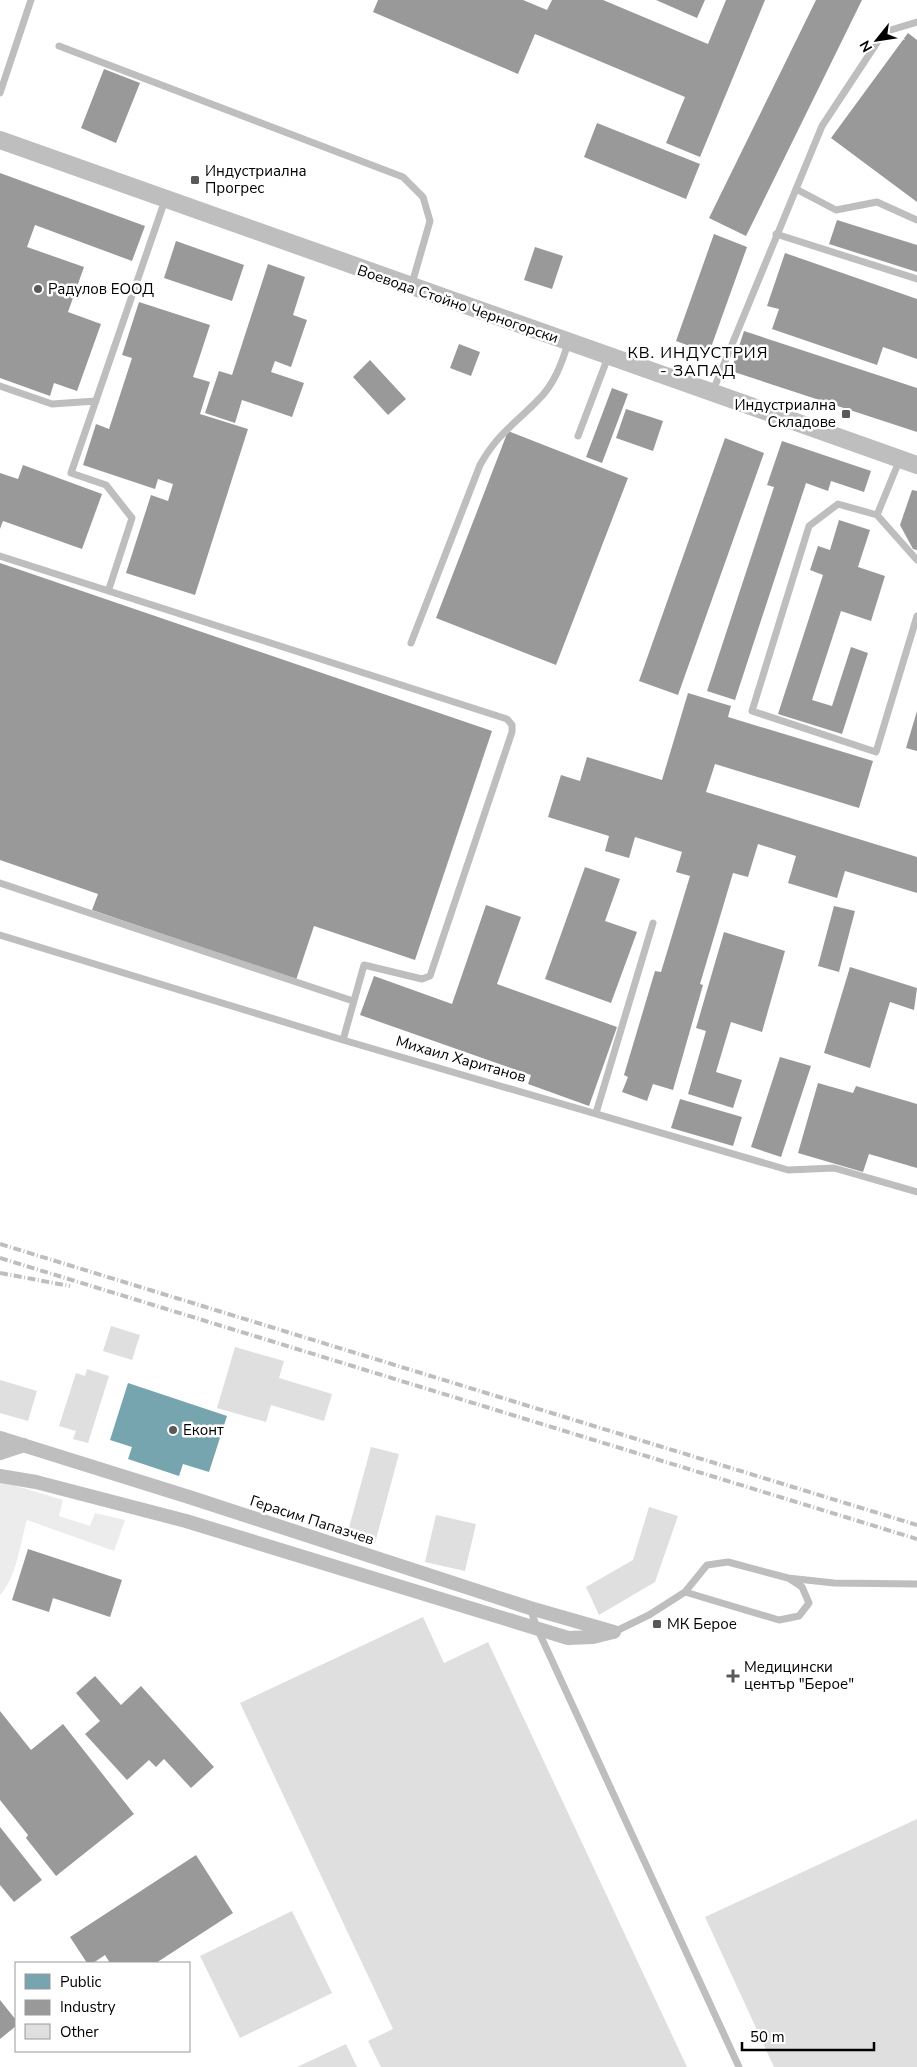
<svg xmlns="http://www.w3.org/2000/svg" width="917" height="2067" viewBox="0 0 917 2067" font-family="'Nunito Sans',sans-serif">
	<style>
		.green { fill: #ececec }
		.public { fill: #76a5af }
		.industry { fill: #999 }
		.building { fill: #dfdfdf }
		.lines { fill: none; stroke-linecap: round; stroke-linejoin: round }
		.service { stroke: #bebebe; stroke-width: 7 }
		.minor { stroke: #bebebe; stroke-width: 14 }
		.tertiary { stroke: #bebebe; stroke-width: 18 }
		.rail { stroke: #bebebe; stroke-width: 4; stroke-dasharray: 8 2.5 1 2.5; stroke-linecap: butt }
		.poi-dot { fill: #595959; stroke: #fff; stroke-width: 2 }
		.labels { text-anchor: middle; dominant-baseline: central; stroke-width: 5; stroke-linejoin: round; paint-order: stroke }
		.poi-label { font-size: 15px; fill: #000; stroke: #fff; text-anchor: start }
		.street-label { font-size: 15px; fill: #000; stroke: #fff }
		.neighbourhood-label { font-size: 16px; letter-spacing: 1px; fill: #000; stroke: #fff }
	</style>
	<rect width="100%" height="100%" fill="#fff"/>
	<!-- green -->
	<path class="green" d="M0 1481 63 1500 59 1516 90 1526 95 1513 125 1520 114 1551 27 1520C20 1543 17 1577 0 1595Z"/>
	<!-- public -->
	<path class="public" d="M128 1383 227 1416 209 1472 183 1464 179 1476 128 1459 132 1447 110 1440Z"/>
	<!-- industry -->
	<path class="industry" d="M378 0H523L547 10 552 0H603L708 44 726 0H765L700 157 666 143 685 97 535 34 518 74 373 12Z
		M656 0H705L697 18Z
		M816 0H862L746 236 709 218Z
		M908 33 917 40V202L831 138Z
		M104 69 140 83 116 143 81 128Z
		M597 123 700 164 686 199 584 157Z
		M0 173 145 226 132 261 35 225 27 247 84 267 68 312 101 324 77 391 54 383 50 396 0 378Z
		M837 220 917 245V272L829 244Z
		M714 234 747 247 709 353 676 341Z
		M176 241 244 265 232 301 164 278Z
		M535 247 563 256 552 289 524 280Z
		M785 253 917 299V359L883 347 877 365 772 329 779 309 767 306Z
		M268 264 305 277 293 315 307 320 291 367 275 361 271 372 304 383 292 417 242 400 235 423 205 413 219 371 232 375Z
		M139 302 210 325 193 377 210 382 200 414 248 429 195 595 126 573 151 495 168 501 173 484 158 479 155 489 83 465 96 424 109 429 132 358 122 355Z
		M744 331 917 388V432L731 371Z
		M459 344 480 352 471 376 450 368Z
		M370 360 406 399 388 415 353 377Z
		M612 388 628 394 602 463 586 457Z
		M626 409 663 421 653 451 616 438Z
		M508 431 628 478 556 665 436 618Z
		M725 438 764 453 678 695 639 681Z
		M782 441 871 471 864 492 831 481 828 491 806 483 735 700 707 691 774 487 767 485Z
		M23 465 102 494 82 549 3 521 0 529V473L18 479Z
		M912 490 917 491V550L913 549 900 525Z
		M839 520 870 530 858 567 885 576 871 621 841 611 812 700 832 706 851 647 868 653 842 734 778 714 823 575 810 570 818 546 830 550Z
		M0 563 492 731 415 960 314 926 296 980 92 910 98 894 0 860Z
		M688 693 731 706 728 717 873 761 859 808 715 764 706 792 917 857V893L845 871 837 898 788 883 796 856 758 844 748 877 733 873 700 984 703 985 673 1090 653 1084 647 1101 622 1092 628 1077 624 1075 655 971 661 972 690 876 676 872 682 852 635 837 629 858 605 851 609 836 548 817 561 775 580 781 587 757 662 780Z
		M917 711V751L906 748Z
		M585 867 620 879 605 921 637 932 611 1003 545 979Z
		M486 905 521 917 497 984 617 1027 589 1106 528 1084 531 1075 360 1015 374 976 452 1004Z
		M834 906 855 911 839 972 818 966Z
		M724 932 785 951 762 1032 731 1022 716 1072 742 1080 733 1108 688 1094 706 1031 696 1028Z
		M850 967 917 988 914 1010 890 1002 870 1068 824 1053Z
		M780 1057 811 1066 781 1157 751 1147Z
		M818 1083 853 1093 856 1086 917 1104V1168L869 1154 863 1172 798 1153Z
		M680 1099 742 1117 733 1146 671 1128Z
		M28 1549 122 1580 110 1617 53 1598 49 1612 12 1600Z
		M95 1676 121 1705 141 1686 214 1767 191 1788 164 1759 156 1767 149 1760 127 1780 85 1734 100 1721 76 1693Z
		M0 1711 31 1750 63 1724 134 1814 56 1876 26 1838 28 1835 0 1800Z
		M0 1827 42 1880 14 1902 0 1885Z
		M196 1855 233 1913 156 1963H110L105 1955 93 1963H87L70 1937Z
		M0 2000 16 2020V2026L0 2039Z"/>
	<!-- building -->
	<path class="building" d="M111 1326 140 1335 132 1360 103 1351Z
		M235 1347 284 1361 279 1378 332 1394 324 1421 271 1405 266 1422 217 1408Z
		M87 1369 109 1376 88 1443 73 1439 76 1431 59 1426 76 1373 85 1376Z
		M0 1380 37 1391 28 1421 0 1413Z
		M371 1447 399 1454 375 1543 347 1535Z
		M649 1507 678 1516 655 1582 599 1615 586 1587 633 1560Z
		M436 1515 476 1524 465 1571 425 1562Z
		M423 1617 444 1663 488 1642 687 2067H381L368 2041 393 2029 240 1703Z
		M917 1819V2067H774L705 1917Z
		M292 1911 332 1993 240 2038 200 1956Z
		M346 2044 357 2067H297Z"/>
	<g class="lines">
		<!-- service -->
		<path class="service" d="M59 46 403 177 423 197 430 221 411 287
			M0 93 31 0
			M796 189 836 210 877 202 917 220
			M776 234 917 279
			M0 386 52 404 96 401
			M712 393 822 126 884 32 917 22
			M578 436 608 357
			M877 515 900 459
			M0 556 507 719 512 725V732L430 976 422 979 364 965 343 1040
			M917 560 877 515 838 504 809 526 752 711 876 752 917 616
			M109 589 132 518 106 485 71 473 165 200
			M411 643 480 465C498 433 514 425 538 400 554 385 562 363 568 343
			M0 883 353 1001
			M0 935 343 1040 788 1170 834 1168 917 1192
			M596 1113 653 923
			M685 1592 779 1620 799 1616 809 1603 802 1587 790 1579
			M530 1608 537 1628 739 2067
			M614 1632 649 1615 685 1592 707 1565 728 1562 788 1578 834 1583 917 1584"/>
		<!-- minor -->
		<path class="minor" d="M0 1438 189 1497 530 1608 614 1632
			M0 1453 24 1445
			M0 1476 36 1482 186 1521 568 1638 593 1637 613 1632"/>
		<!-- tertiary -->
		<path class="tertiary" d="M0 140 917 465"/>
		<!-- rail -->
		<path class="rail" d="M0 1244 917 1525
			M0 1258 917 1539
			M0 1273 70 1286"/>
	</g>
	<!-- markers -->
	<g class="poi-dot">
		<rect x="190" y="175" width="10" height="10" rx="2.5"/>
		<circle cx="38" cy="289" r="5"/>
		<rect x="841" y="409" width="10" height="10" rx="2.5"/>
		<circle cx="173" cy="1430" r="5"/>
		<rect x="652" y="1619" width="10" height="10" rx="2.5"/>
		<path d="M730.5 1668.5h5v5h5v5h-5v5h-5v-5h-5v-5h5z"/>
	</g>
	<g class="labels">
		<!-- poi labels -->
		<g class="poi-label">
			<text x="205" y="171">Индустриална<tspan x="205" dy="17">Прогрес</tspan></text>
			<text x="48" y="289">Радулов ЕООД</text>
			<text x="836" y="405" text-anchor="end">Индустриална<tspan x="836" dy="17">Складове</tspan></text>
			<text x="183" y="1430">Еконт</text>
			<text x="667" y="1624">МК Берое</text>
			<text x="744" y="1667">Медицински<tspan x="744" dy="17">център "Берое"</tspan></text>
		</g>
		<!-- street labels -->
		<g class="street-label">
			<text transform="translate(458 304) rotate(19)">Воевода Стойно Черногорски</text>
			<text transform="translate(461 1059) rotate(16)">Михаил Хаританов</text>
			<text transform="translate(312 1520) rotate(18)">Герасим Папазчев</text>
		</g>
		<!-- neighbourhood labels -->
		<g class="neighbourhood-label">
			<text x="698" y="353">КВ. ИНДУСТРИЯ<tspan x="698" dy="18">- ЗАПАД</tspan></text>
		</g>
	</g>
	<!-- legend -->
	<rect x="15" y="1962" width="175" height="90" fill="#ffffff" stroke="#999999"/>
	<rect x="25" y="1974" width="25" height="15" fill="#76a5af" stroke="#999999"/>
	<text x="60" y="1987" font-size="15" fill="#000000">Public</text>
	<rect x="25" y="2000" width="25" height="15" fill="#999999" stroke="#999999"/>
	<text x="60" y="2012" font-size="15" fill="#000000">Industry</text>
	<rect x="25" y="2024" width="25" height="15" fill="#dfdfdf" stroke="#999999"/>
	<text x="60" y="2037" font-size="15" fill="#000000">Other</text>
	<!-- north arrow -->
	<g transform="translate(877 40) rotate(240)" stroke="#ffffff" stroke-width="4" paint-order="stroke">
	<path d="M0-4L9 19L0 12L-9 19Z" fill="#000000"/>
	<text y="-8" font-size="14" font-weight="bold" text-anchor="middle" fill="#000000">N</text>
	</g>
	<!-- scale -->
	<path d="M742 2042v8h132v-8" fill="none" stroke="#000000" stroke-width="2.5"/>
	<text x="750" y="2042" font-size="15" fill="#000000" stroke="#ffffff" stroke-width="4" paint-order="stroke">50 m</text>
</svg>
